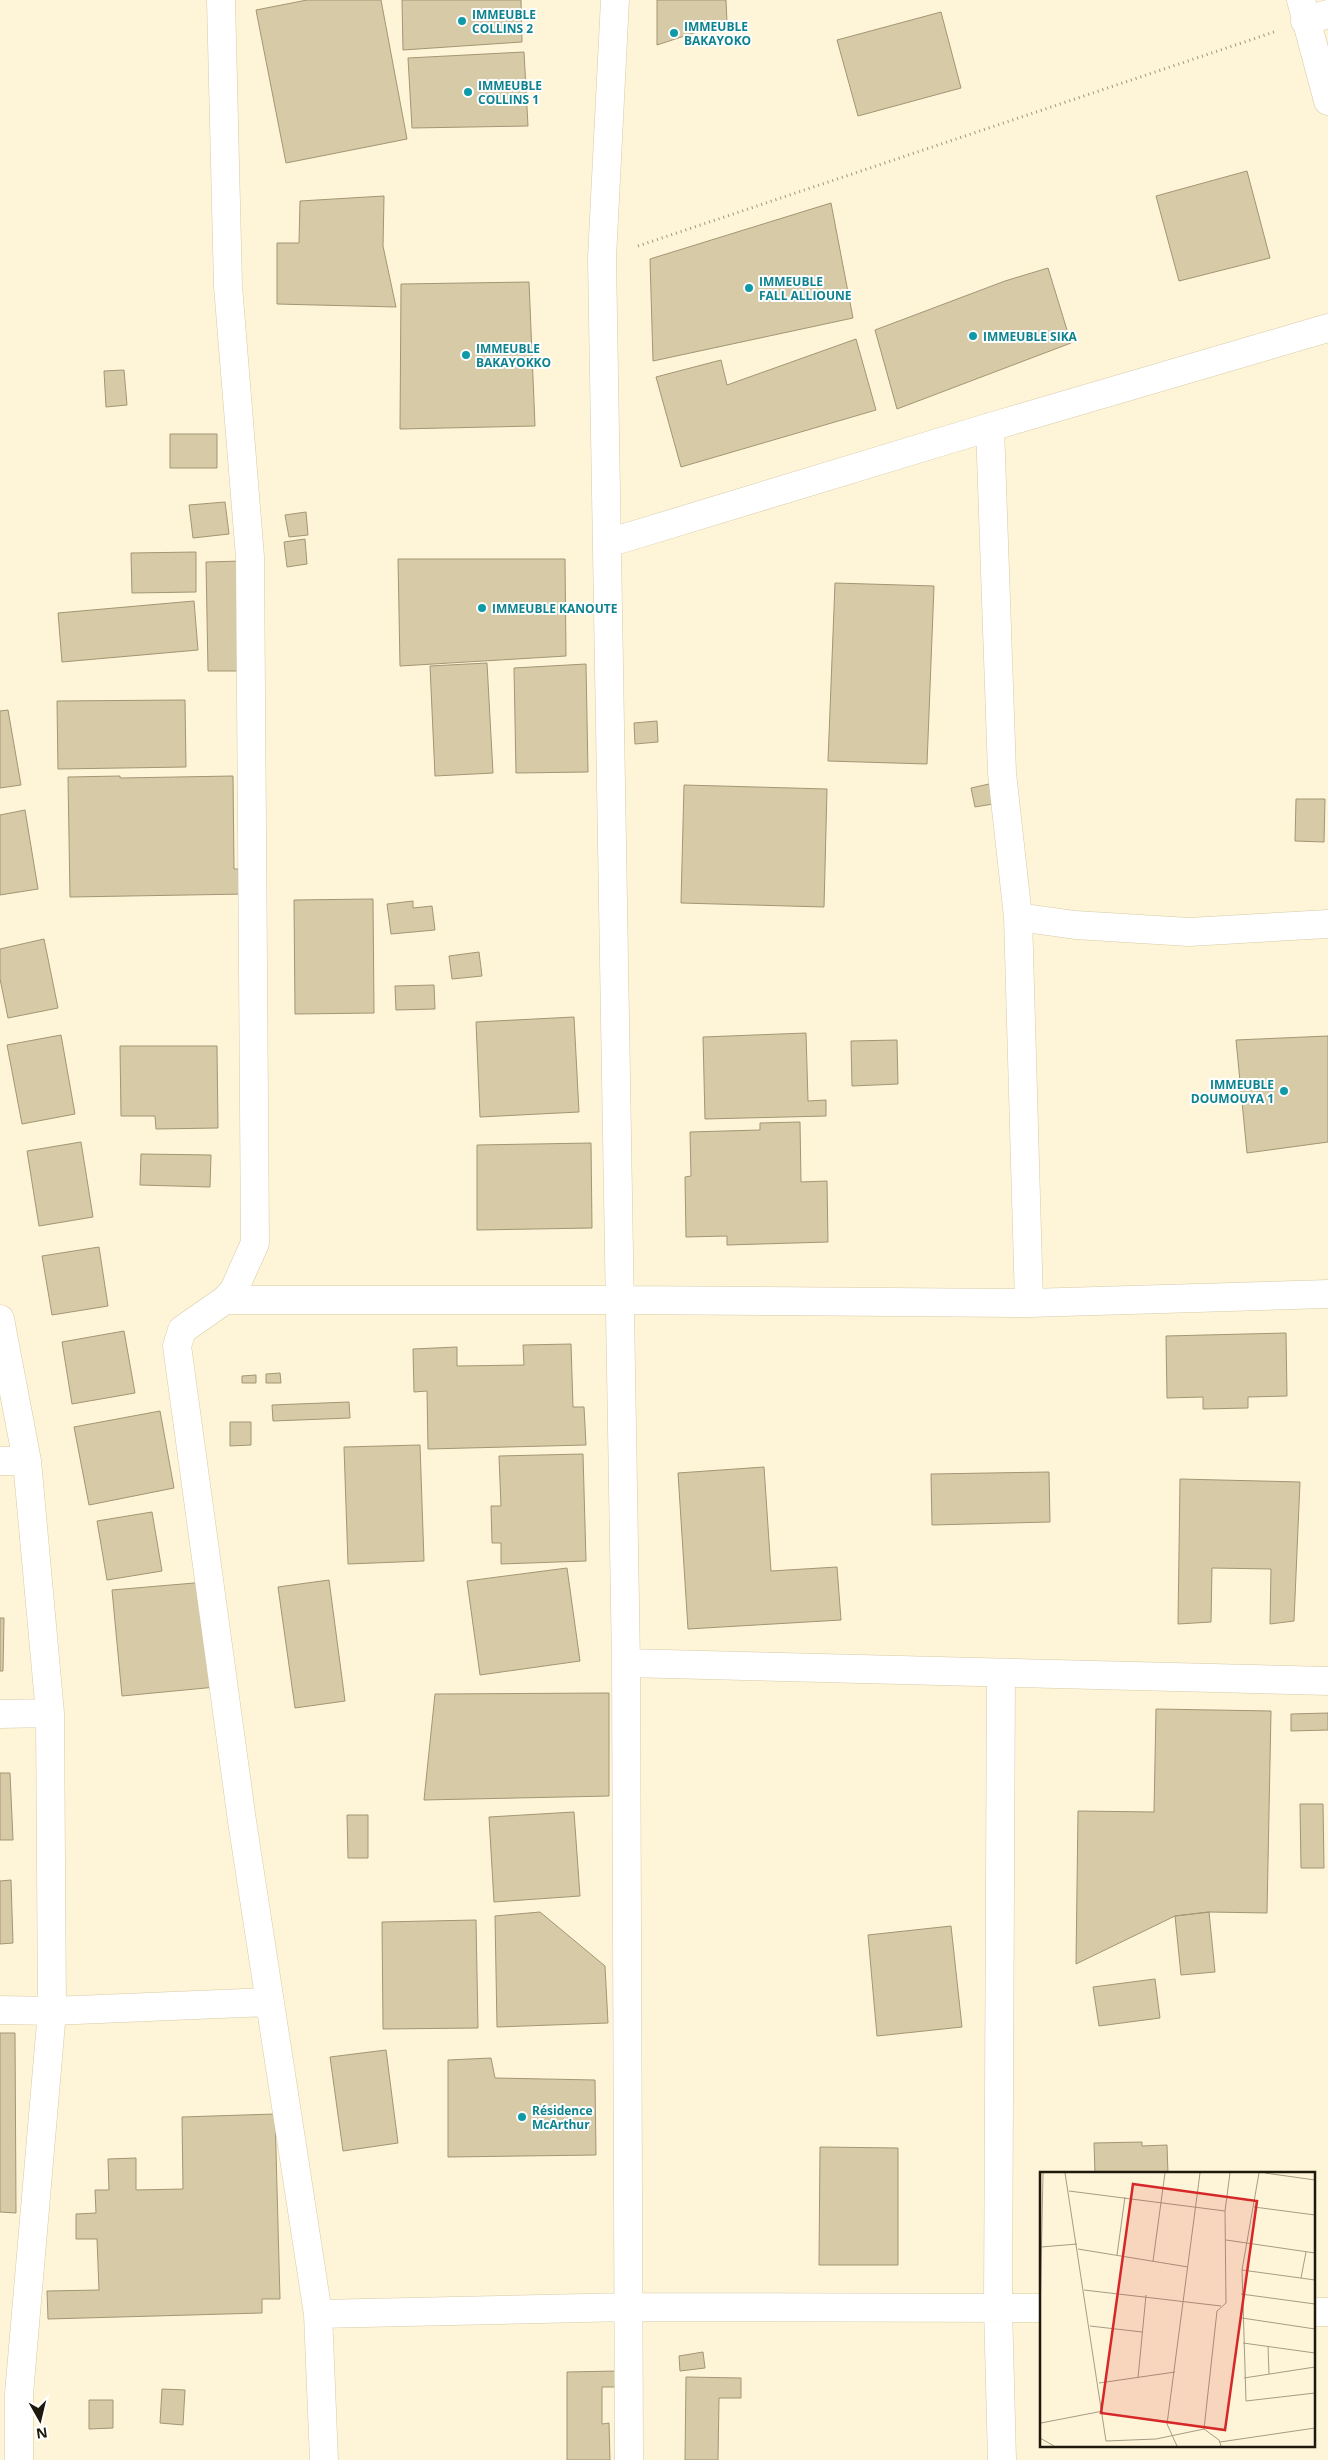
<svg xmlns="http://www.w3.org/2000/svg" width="1328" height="2460" viewBox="0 0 1328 2460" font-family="'Open Sans',sans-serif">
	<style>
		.building { fill: #d7caa6; stroke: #a29674 }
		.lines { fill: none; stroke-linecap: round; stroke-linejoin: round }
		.minor-casing { stroke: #d7caa6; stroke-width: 29 }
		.path { stroke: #9e9680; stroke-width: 3; stroke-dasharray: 1 4; stroke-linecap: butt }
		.minor { stroke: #fff; stroke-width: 28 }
		.culture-dot { fill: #0f9aa8; stroke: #fff; stroke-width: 2 }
		.labels { text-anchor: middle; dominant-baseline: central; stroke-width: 4; stroke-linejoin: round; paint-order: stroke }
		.culture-label { font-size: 12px; font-weight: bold; fill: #0d838f; stroke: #fff; text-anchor: start }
		.inset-road { fill: none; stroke: #a49c86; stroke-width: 1 }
		.view { fill: #d62828; fill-opacity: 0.15; stroke: #d62828; stroke-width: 2.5 }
		.inset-edge { fill: none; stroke: #1e190c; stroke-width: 2.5 }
	</style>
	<rect width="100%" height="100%" fill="#fef4d7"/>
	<!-- building -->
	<path class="building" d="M307 0H381L407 139 286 163 256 10Z
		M402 0H521L522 42 403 50Z
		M657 0H726L727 22 657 45Z
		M941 12 961 88 858 116 837 40Z
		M524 52 528 126 412 128 408 58Z
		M1247 171 1270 258 1179 281 1156 196Z
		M384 196 383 246 396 307 277 304V243H299L300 201Z
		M831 203 853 318 653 361 650 259Z
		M1048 268 1071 343 897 409 875 330 1005 281Z
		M529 282 535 426 400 429 401 284Z
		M856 339 876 410 681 467 656 377 721 360 727 385Z
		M124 370 127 405 106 407 104 371Z
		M170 434H217V468H170Z
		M225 502 229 534 193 538 189 505Z
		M306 512 308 535 289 537 285 515Z
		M305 539 307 564 287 567 284 542Z
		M196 552V592L132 593 131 553Z
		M398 559H565L566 656 400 666Z
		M242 561 243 671H208L206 562Z
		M835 583 934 586 927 764 828 761Z
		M194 601 198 650 62 662 58 613Z
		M487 663 493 773 435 776 430 666Z
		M586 664 588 772 516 773 514 668Z
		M185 700 186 767 58 769 57 701Z
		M8 710 21 785 0 788V711Z
		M657 721 658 742 635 744 634 723Z
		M120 776V778L233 776 234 869H246V894L70 897 68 777Z
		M989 784 993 804 975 807 971 788Z
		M684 785 827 789 824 907 681 903Z
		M1296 799H1325L1324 842 1295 841Z
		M25 810 38 889 0 895V815Z
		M373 899 374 1013 295 1014 294 900Z
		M413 901V908L432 906 435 930 391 934 387 904Z
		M44 939 58 1008 8 1018 0 979V949Z
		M479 952 482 976 452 979 449 956Z
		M434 985 435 1009 396 1010 395 986Z
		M574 1017 579 1112 480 1117 476 1022Z
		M806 1033 808 1101 826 1100V1116L705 1119 703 1037Z
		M61 1035 75 1114 22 1124 7 1045Z
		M1328 1036V1142L1247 1153 1236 1040Z
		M897 1040 898 1084 852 1086 851 1041Z
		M120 1046H217L218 1128 156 1129 155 1116H121Z
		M800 1122 801 1182 827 1181 828 1242 727 1245V1236L686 1237 685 1177 691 1176 690 1132 760 1130V1123Z
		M81 1142 93 1217 39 1226 27 1151Z
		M591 1143 592 1228 477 1230V1145Z
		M141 1154 211 1155 210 1187 140 1185Z
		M99 1247 108 1306 52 1315 42 1256Z
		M124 1331 135 1393 72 1404 62 1342Z
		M1286 1333 1287 1396 1248 1397V1408L1203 1409V1397L1167 1398 1166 1336Z
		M571 1344 573 1407H584L586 1445 428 1449 427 1391 414 1392 413 1349 457 1347V1366L524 1365 523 1345Z
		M280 1373 281 1383H266V1374Z
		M256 1375V1383H242V1376Z
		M349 1402 350 1418 273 1421 272 1405Z
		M160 1411 174 1488 89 1505 74 1427Z
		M230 1422H251V1445L230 1446Z
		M420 1445 424 1561 348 1564 344 1447Z
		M583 1454 586 1561 501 1564V1543H492L491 1506H501L499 1456Z
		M764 1467 771 1571 837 1567 841 1620 688 1629 678 1473Z
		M1049 1472 1050 1522 932 1525 931 1474Z
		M1180 1479 1300 1482 1294 1621 1270 1624 1271 1569 1212 1568 1211 1622 1178 1624Z
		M152 1512 162 1571 107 1580 97 1521Z
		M567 1568 580 1661 480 1675 467 1581Z
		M329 1580 345 1701 295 1708 278 1587Z
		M206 1582 216 1687 122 1696 112 1590Z
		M0 1618H4L3 1671H0Z
		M609 1693V1796L424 1800 435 1694Z
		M1156 1709 1271 1711 1267 1913 1209 1912 1175 1916 1076 1964 1078 1811 1154 1812Z
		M1328 1713V1730L1291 1731V1714Z
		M0 1773H10L13 1840H0Z
		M1300 1804H1323L1324 1868H1301Z
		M574 1812 580 1896 494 1902 489 1817Z
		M347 1815H368V1858H348Z
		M11 1880 13 1943 0 1944V1881Z
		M540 1912 605 1966 608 2023 497 2027 495 1916Z
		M1209 1912 1215 1972 1181 1975 1175 1916Z
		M476 1920 478 2028 383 2029 382 1922Z
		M951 1926 962 2027 877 2036 868 1935Z
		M1155 1979 1160 2018 1099 2026 1093 1987Z
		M0 2033H15L16 2213 0 2212Z
		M386 2050 398 2143 343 2151 330 2057Z
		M491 2058 495 2078 595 2080 596 2155 448 2157V2060Z
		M275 2114 280 2299H262V2313L48 2319 47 2291 99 2290 97 2239H76V2214L96 2213 95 2190H109L108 2159 136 2158V2190L183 2189 182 2117Z
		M1142 2142V2146L1167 2145 1168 2174H1095L1094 2143Z
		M820 2147 898 2148V2265H819Z
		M703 2352 705 2368 680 2371 679 2356Z
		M618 2371 617 2387H602V2424L609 2423 610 2460H567V2372Z
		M686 2377 741 2378V2398H719L718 2460H685Z
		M162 2389 185 2390 183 2425 160 2423Z
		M89 2400H113V2428L89 2429Z"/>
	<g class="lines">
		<!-- minor casing -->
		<g class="minor-casing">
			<path id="minor" d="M221 0 228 286 250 557 255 1243 234 1290 225 1300 182 1330 177 1346 242 1821 318 2314 324 2460
				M615 0 602 258 626 1663 629 2460
				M1301 0 1328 101
				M1305 21 1328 14
				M990 427 1002 773 1018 917 1029 1303
				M608 543 990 427 1328 328
				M1018 917 1075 925 1189 932 1328 924
				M225 1300H620L1029 1303 1328 1294
				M0 1319 27 1461 50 1713 52 2011 19 2394V2460
				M0 1461H27
				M626 1663 1328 1681
				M1001 1673 998 2307 1002 2460
				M0 1714 50 1713
				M0 2010 52 2011 270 2002
				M1314 2312H1328
				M318 2314 628 2307 1042 2308"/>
		</g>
		<!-- path -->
		<path class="path" d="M638 246 1274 32"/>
		<!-- minor -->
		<use href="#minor" class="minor"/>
	</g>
	<!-- markers -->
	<g class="culture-dot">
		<circle cx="462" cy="21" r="5"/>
		<circle cx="674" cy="33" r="5"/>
		<circle cx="468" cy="92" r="5"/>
		<circle cx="749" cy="288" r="5"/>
		<circle cx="973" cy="336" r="5"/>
		<circle cx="466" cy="355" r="5"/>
		<circle cx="482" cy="608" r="5"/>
		<circle cx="1284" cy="1091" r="5"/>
		<circle cx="522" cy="2117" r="5"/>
	</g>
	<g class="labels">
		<!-- culture labels -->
		<g class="culture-label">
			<text x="472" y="14">IMMEUBLE<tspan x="472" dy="14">COLLINS 2</tspan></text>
			<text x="684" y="26">IMMEUBLE<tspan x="684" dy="14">BAKAYOKO</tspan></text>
			<text x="478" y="85">IMMEUBLE<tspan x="478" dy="14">COLLINS 1</tspan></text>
			<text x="759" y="281">IMMEUBLE<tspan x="759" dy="14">FALL ALLIOUNE</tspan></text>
			<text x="983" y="336">IMMEUBLE SIKA</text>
			<text x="476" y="348">IMMEUBLE<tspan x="476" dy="14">BAKAYOKKO</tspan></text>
			<text x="492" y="608">IMMEUBLE KANOUTE</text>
			<text x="1274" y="1084" text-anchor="end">IMMEUBLE<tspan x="1274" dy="14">DOUMOUYA 1</tspan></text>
			<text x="532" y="2110">Résidence<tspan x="532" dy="14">McArthur</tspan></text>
		</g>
	</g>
	<!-- overview -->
	<g transform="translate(1040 2172)">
		<rect width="275" height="275" fill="#fef4d7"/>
		<path class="inset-road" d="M25 1 66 269 116 267 164 257 179 268 181 274M219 1 202 98 206 229 275 221M225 1 275 8M29 19 185 39M214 35 275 43M186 68 275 81M1 75 37 72M38 77 148 95M77 83 85 25M113 89 125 1M202 98 275 108M261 106 266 80M44 118 181 134M201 122 275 132M202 146 275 157M0 148 3 1M50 154 102 160M203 171 275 181M228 174 229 202M98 206 106 123M204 206 275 195M59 211 135 200M0 248 1 251 63 239M164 257 177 139 186 131 185 39 190 1M0 266 14 274M180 270 275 256M137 274 127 252 160 1"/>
		<path class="view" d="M93 12 217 29 185 258 61 241Z"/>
		<rect width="275" height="275" class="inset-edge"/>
	</g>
	<!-- north arrow -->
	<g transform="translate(40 2420) rotate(172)" stroke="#ffffff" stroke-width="4" paint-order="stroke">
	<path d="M0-4L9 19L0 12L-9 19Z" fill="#1e190c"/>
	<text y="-8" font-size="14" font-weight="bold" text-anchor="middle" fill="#1e190c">N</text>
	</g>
</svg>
